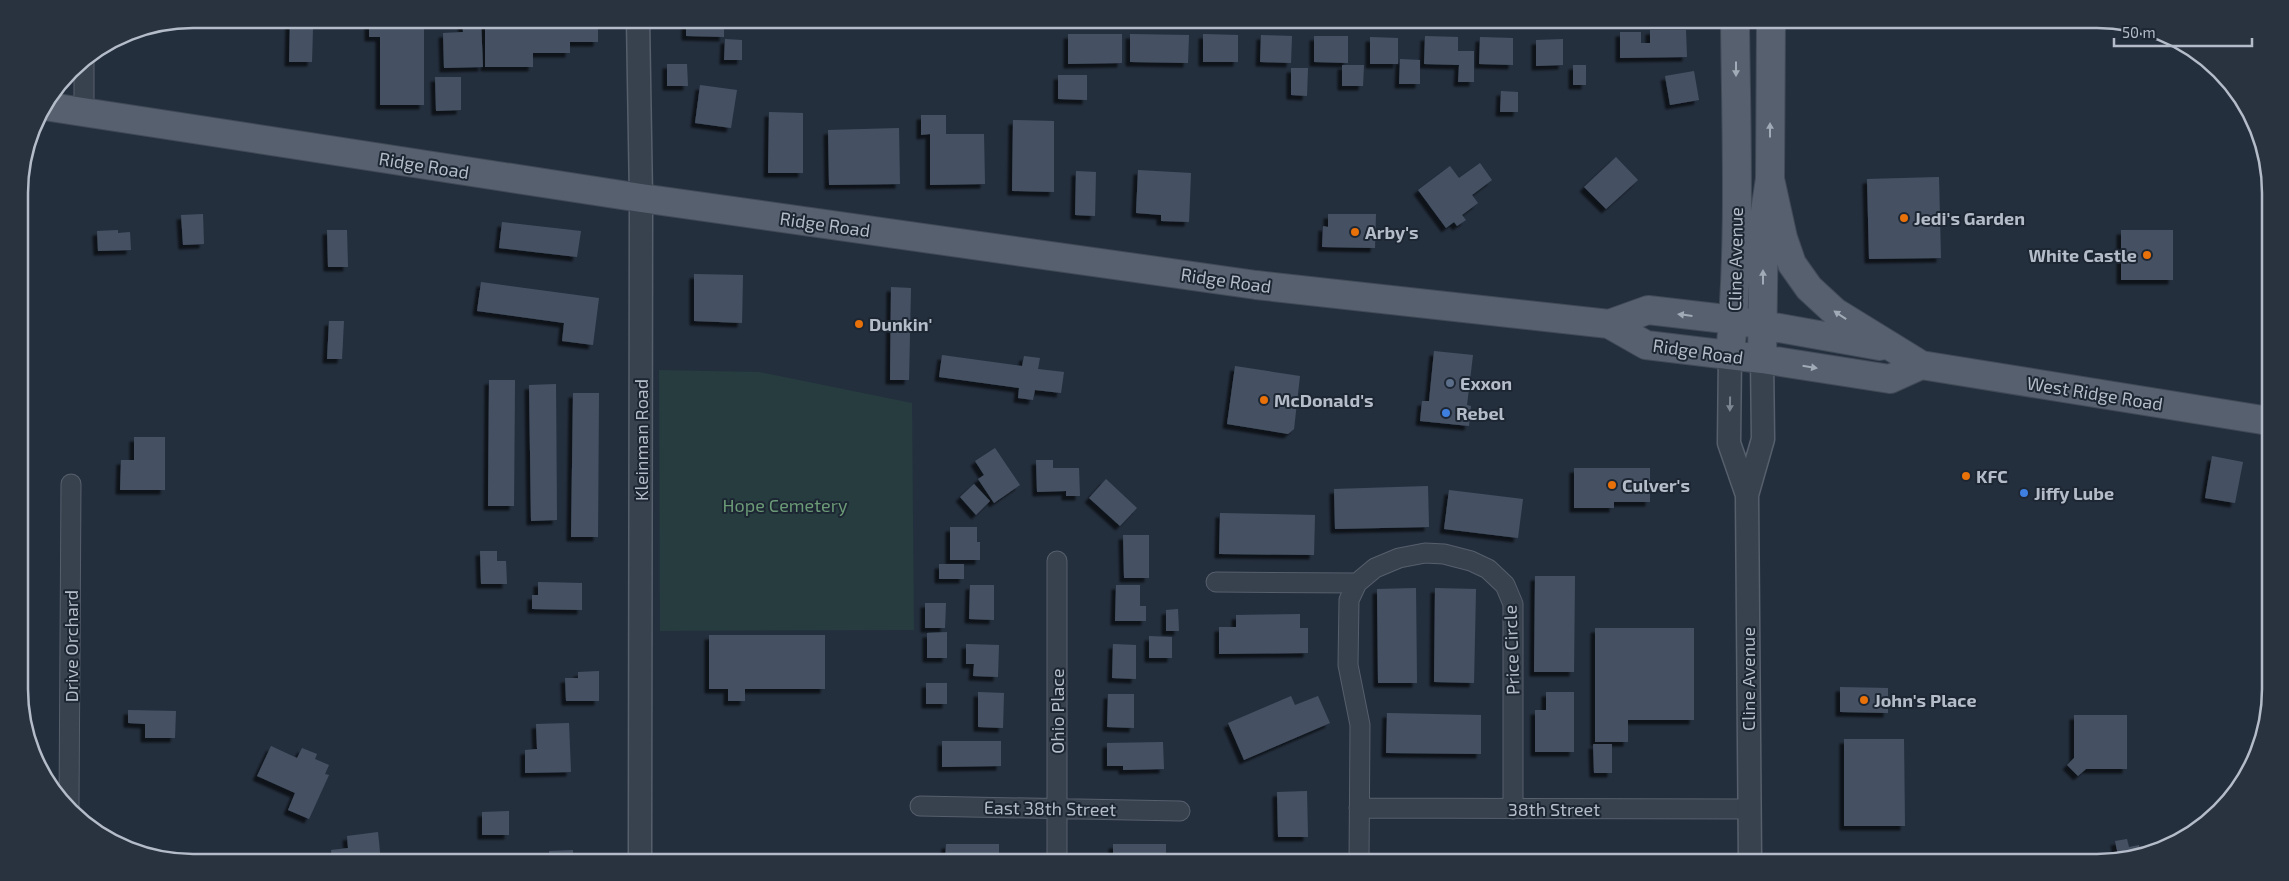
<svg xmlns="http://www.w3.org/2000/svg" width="2289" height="881" viewBox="0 0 2289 881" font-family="'Exo 2',sans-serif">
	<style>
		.green { fill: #263c3f }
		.building { fill: #455162; filter: url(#shadow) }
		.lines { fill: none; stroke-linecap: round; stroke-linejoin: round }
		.minor-casing { stroke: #565f6c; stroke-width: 21 }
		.tertiary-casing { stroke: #565f6c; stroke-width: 25 }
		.primary-casing { stroke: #414a57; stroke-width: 30 }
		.minor { stroke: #38414e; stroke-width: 19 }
		.tertiary { stroke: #38414e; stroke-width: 22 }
		.primary { stroke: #56606e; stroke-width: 28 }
		.oneway { fill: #a1aab7 }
		.oneway2 { fill: #7c8592 }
		.food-dot { fill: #e8710a; stroke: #1d2633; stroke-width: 2 }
		.service-dot { fill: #5c6f8a; stroke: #1d2633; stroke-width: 2 }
		.shop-dot { fill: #3f7fe0; stroke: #1d2633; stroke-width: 2 }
		.labels { text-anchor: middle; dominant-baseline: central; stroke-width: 4; stroke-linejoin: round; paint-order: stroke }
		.street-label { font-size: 18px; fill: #b4bcc9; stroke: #1d2633 }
		.poi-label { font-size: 18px; font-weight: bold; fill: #b4bcc9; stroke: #1d2633; text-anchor: start }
		.park-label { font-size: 18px; fill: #6b9a76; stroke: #1d2633 }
		.rim { fill: none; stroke: #b4bcc9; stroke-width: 2.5 }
	</style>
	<defs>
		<filter id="shadow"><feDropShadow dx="-4.5" dy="4.5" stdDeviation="1" flood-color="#0009"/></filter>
	</defs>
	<rect width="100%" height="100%" fill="#242f3e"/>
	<!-- green -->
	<path class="green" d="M659 370 759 372 912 403 914 630 660 631Z"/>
	<!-- building -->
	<path class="building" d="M290 19H303V28H313L312 62H289Z
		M369 19H424V105H380V37H369Z
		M462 19H481L483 67 444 68 443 33 463 32Z
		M485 19H598V42H570V53H533V67H485Z
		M686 19H724V37L686 36Z
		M1650 30H1686L1687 57 1620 58V32H1641V43H1650Z
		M1068 34H1122V63L1068 64Z
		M1130 34 1189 35 1188 63 1130 62Z
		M1203 34 1238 35V62H1203Z
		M1261 35 1292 36 1291 63 1260 62Z
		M1314 36H1348V63L1314 62Z
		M1425 36 1458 37V51H1474V82H1458L1459 65 1424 64Z
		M1370 37 1398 38V64H1370Z
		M1480 37 1513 38V65L1479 64Z
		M725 39 742 40V60H724Z
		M1563 39V65L1536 66V40Z
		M1400 59 1420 60V84H1399Z
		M667 64H687L688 86H667Z
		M1342 65H1364L1363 86H1342Z
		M1573 65H1586V85H1573Z
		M1291 68H1308L1307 96 1291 95Z
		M1694 71 1699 100 1670 105 1665 76Z
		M1058 75H1087V100L1058 99Z
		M435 77H461V110L436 111Z
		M700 85 737 90 731 128 695 123Z
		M1501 91 1518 92V112H1500Z
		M769 112 803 113V173H768Z
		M921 115H946V134H984L985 184 930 185V134L921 135Z
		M1013 120 1054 121V192L1012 191Z
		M899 128 900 184 829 185 828 130Z
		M1616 157 1638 180 1606 209 1584 187Z
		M1480 163 1492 180 1472 195 1478 203 1462 215 1466 220 1457 226 1454 222 1446 228 1418 190 1450 166 1459 178Z
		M1138 170 1191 173 1189 222 1161 221V215L1136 213Z
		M1076 171 1096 172 1095 216 1075 215Z
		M1939 177 1941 258 1869 259 1867 179Z
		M203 214 204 244 183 245 181 215Z
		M1328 214H1376L1375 248 1322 247 1323 226 1328 227Z
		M502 222 581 231 577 257 499 248Z
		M118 230V233L130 232 131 250 98 251 97 231Z
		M327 230H347L348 267H328Z
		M2121 230H2173V280H2121Z
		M694 274 743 275 742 323 694 321Z
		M481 282 599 298 593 345 562 341 564 323 477 311Z
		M891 287 911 288 909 380H890Z
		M329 321H344L342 359H327Z
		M1434 351 1473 355 1467 405 1471 406 1469 426 1420 421 1422 401H1429Z
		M942 355 1022 366 1024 356 1040 358 1038 369 1064 372 1061 393 1035 390 1033 400 1018 398 1019 388 939 377Z
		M1235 366 1300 376 1294 429 1288 434 1227 424Z
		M489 380H515L514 506H488Z
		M556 384 557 520 531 521 529 385Z
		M573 393H599L598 537H571Z
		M134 437H165V490H120L121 460H134Z
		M995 448 1020 485 994 503 978 479 984 475 975 461Z
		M2212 456 2243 462 2235 503 2205 498Z
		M1036 460H1053V468H1079L1080 496H1066V491L1037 492Z
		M1574 468H1650V502H1614V508H1574Z
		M1106 479 1137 508 1120 526 1089 498Z
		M974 484 990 501 976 515 960 497Z
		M1428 486 1429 527 1335 529 1334 489Z
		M1449 490 1523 499 1518 538 1444 529Z
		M1220 513 1315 515 1314 555 1219 554Z
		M950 527H977V542H980V560H950Z
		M1123 535H1149V578H1124Z
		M480 551H497V561H506L507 584H481Z
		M939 564H964V579H939Z
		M1535 576H1575L1574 672H1534Z
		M538 582 582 583V610L532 609V595H538Z
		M970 585H994V620L969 619Z
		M1116 585H1140V606H1146V621H1115Z
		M1416 588 1417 683H1378L1377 589Z
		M1435 588 1476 589 1474 683 1434 682Z
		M925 603H946L945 628H925Z
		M1178 609 1179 631H1166V610Z
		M1300 614V628H1308V653L1219 654V627H1236V615Z
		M1595 628H1694V720H1628V742H1595Z
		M947 632V658H927V633Z
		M709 635H825V689H745V701H728V689H709Z
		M1149 636 1172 637V658H1149Z
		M966 644 999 645 998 677 973 676 974 664H966Z
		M1113 644 1136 645V679L1112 678Z
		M599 671V701H566L565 678H578V672Z
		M926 683H947V704H926Z
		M1840 687 1888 688V713L1840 712Z
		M978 692 1004 693 1003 728 978 727Z
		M1546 692H1574V752H1535V710H1546Z
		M1108 694H1134V728L1107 727Z
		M1291 696 1295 705 1318 696 1330 723 1244 760 1228 723Z
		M128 710 176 711 175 738H145V724L128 723Z
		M1387 713 1481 715V754L1386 753Z
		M2074 715H2127V769H2086L2078 776 2067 765 2074 758Z
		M569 723 571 772 525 773V750L537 749 536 724Z
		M1844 739H1904L1905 826H1844Z
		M942 741H1001V766L942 767Z
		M1163 742 1164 769 1123 770V766H1107V743Z
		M1593 744H1612V773H1594Z
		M271 746 297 758 302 748 317 754 315 759 329 765 325 774 329 775 309 819 288 810 295 793 257 776Z
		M1307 791 1308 837H1278L1277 792Z
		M509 811V835H482V812Z
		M378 832 381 862H332L331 850 348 848 347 836Z
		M2127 839 2129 847 2139 845 2141 855 2119 860 2115 841Z
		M946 844H999V862H945Z
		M1113 844H1166V862H1113Z
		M573 850V862H549V851Z
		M1407 854H1467V862H1407Z
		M725 855V862H683V856Z
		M1269 856 1310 858 1309 862H1269Z"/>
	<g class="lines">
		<!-- minor casing -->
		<g class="minor-casing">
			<path id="minor" d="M84 58V113
				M1216 582 1357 583
				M920 806 1180 811
				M69 808 71 484
				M1359 808 1749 809
				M1057 862V561
				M1359 862 1360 725 1348 665 1349 600 1357 583 1375 568 1399 558 1425 553 1444 554 1471 561 1488 569 1505 585 1513 604V809"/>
		</g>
		<!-- tertiary casing -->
		<g class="tertiary-casing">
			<path id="tertiary" d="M638 19 641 198 640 862
				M1730 355 1729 443 1747 495
				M1750 862 1747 495 1763 439 1762 359"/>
		</g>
		<!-- primary casing -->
		<g class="primary-casing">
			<path id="primary" d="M44 106 641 198 1256 285 1609 324 1646 345 1762 359 1890 379 1921 365
				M1770 179 1783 238 1792 264 1809 288 1835 312 1921 365 2269 421
				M1609 324 1648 310 1734 320 1880 346
				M1730 355C1741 244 1736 130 1735 19
				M1762 359 1764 218 1770 179 1771 19"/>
		</g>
		<!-- minor -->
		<use href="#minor" class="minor"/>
		<!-- tertiary -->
		<use href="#tertiary" class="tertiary"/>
		<!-- primary -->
		<use href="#primary" class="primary"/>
	</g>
	<!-- one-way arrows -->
	<defs><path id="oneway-solid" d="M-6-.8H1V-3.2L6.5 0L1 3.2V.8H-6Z" transform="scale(1.25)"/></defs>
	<g class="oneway">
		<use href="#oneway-solid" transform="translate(1736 69) rotate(90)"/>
		<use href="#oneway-solid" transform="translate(1770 130) rotate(-90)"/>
		<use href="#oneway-solid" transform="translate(1763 277) rotate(-90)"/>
		<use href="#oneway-solid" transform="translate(1685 315) rotate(-173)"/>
		<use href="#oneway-solid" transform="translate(1840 315) rotate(-146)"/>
		<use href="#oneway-solid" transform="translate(1810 367) rotate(9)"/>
	</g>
	<use class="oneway2" href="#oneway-solid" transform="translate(1730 404) rotate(91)"/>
	<!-- markers -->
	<g class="food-dot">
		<circle cx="1904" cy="218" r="5"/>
		<circle cx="1355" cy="232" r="5"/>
		<circle cx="2147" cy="255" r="5"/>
		<circle cx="859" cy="324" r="5"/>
		<circle cx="1264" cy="400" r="5"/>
		<circle cx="1966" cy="476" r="5"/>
		<circle cx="1612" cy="485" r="5"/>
		<circle cx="1864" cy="700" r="5"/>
	</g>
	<circle class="service-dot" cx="1450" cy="383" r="5"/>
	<g class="shop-dot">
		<circle cx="1446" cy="413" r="5"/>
		<circle cx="2024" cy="493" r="5"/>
	</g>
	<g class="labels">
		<!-- street labels -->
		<g class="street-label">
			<text transform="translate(424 165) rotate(9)">Ridge Road</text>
			<text transform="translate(825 224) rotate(8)">Ridge Road</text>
			<text transform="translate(1735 259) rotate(-89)">Cline Avenue</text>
			<text transform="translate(1226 280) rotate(8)">Ridge Road</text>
			<text transform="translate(1698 351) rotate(8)">Ridge Road</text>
			<text transform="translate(2095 393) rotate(9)">West Ridge Road</text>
			<text transform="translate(641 440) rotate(-90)">Kleinman Road</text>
			<text transform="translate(71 646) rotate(-90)">Drive Orchard</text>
			<text transform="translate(1511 650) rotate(-92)">Price Circle</text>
			<text transform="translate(1748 679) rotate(-90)">Cline Avenue</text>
			<text transform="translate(1057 711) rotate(-90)">Ohio Place</text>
			<text transform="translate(1050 808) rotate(1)">East 38th Street</text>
			<text x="1554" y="809">38th Street</text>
		</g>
		<!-- poi labels -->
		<g class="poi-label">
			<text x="1914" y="218">Jedi's Garden</text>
			<text x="1365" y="232">Arby's</text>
			<text x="2137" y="255" text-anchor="end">White Castle</text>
			<text x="869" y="324">Dunkin'</text>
			<text x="1460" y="383">Exxon</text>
			<text x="1274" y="400">McDonald's</text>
			<text x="1456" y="413">Rebel</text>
			<text x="1976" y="476">KFC</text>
			<text x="1622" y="485">Culver's</text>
			<text x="2034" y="493">Jiffy Lube</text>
			<text x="1874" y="700">John's Place</text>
		</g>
		<!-- park labels -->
		<g class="park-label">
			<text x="785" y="505">Hope Cemetery</text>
		</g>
	</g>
	<!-- crop -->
	<path d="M0 0H2289V881H0ZM193 28H2097A165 165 0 0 1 2262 193V689A165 165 0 0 1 2097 854H193A165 165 0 0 1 28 689V193A165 165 0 0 1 193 28Z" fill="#29323f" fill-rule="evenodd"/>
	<path class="rim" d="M193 28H2097A165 165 0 0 1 2262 193V689A165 165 0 0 1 2097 854H193A165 165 0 0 1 28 689V193A165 165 0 0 1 193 28Z"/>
	<!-- scale -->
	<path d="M2114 38v8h138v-8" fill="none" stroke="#b4bcc9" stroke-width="2.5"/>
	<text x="2122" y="38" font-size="15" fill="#b4bcc9" stroke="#1d2633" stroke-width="4" paint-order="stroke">50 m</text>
</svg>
